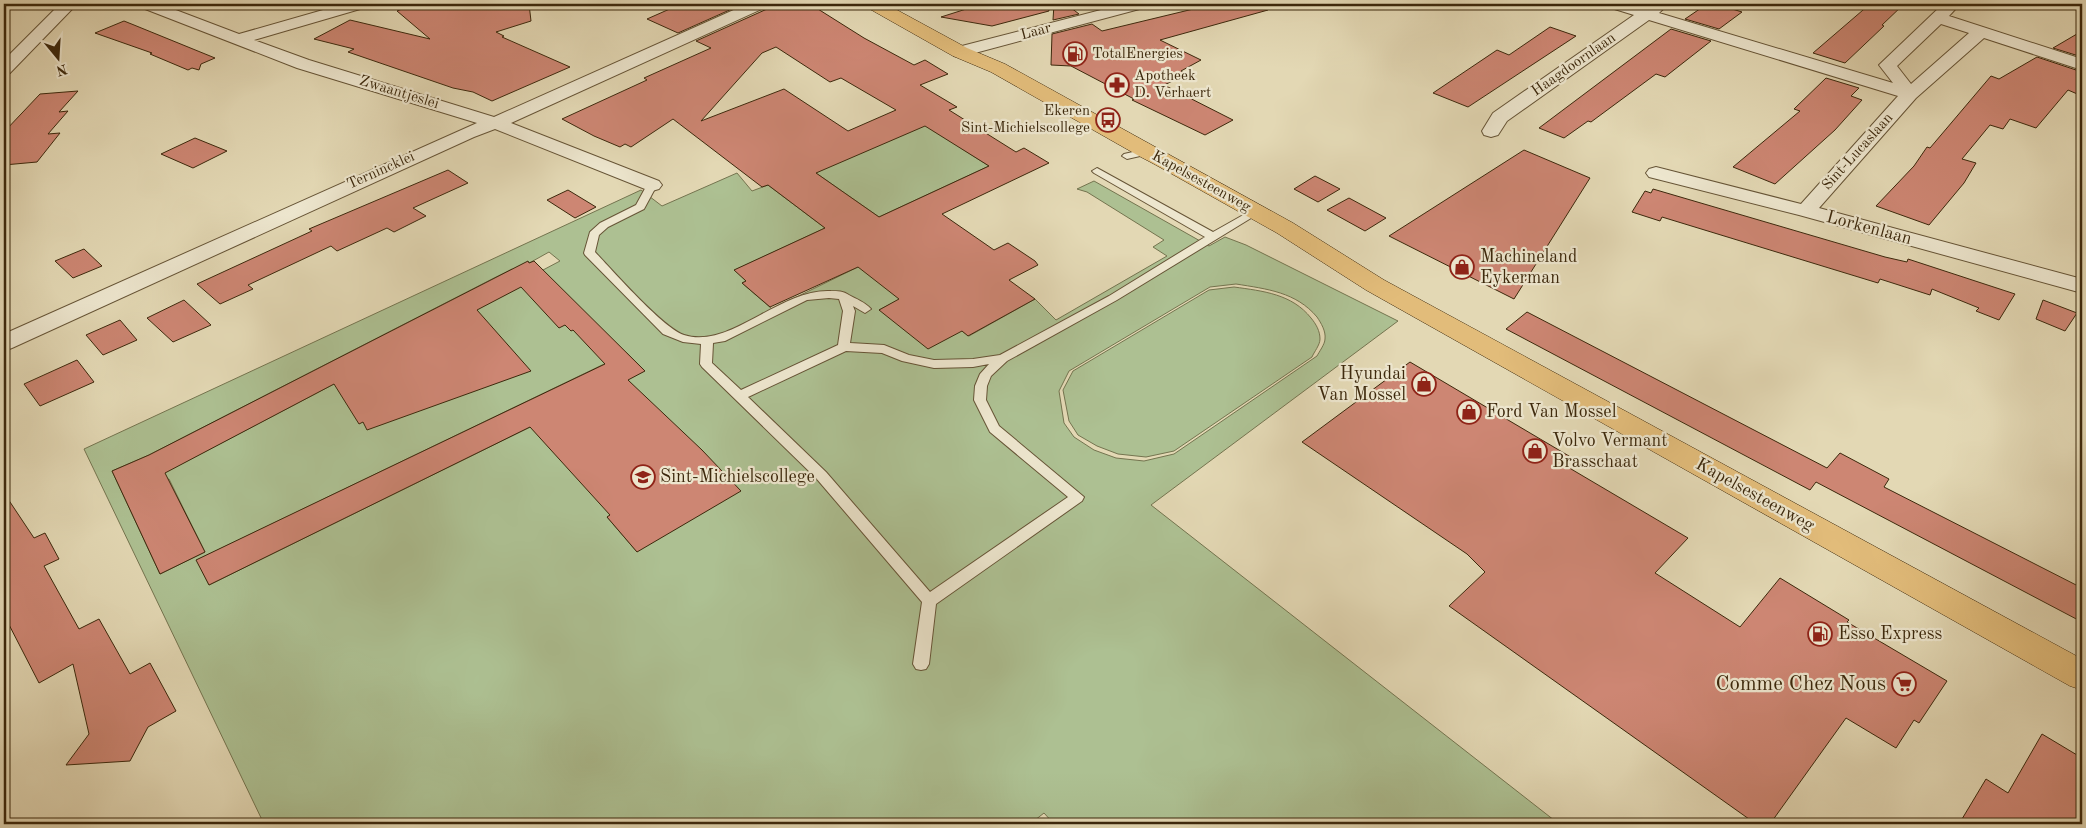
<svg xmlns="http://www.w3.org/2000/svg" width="2086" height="828" viewBox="0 0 2086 828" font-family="'Old Standard TT',serif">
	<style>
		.green { fill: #adc092; stroke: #74744f; fill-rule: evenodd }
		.building { fill: #cd8673; stroke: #3c280c; fill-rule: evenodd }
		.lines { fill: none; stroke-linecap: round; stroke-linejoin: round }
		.lane-casing { stroke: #665436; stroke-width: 2 }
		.street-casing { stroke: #665436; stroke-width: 2 }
		.primary-casing { stroke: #3c280c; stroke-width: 1 }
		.lane { fill: #ede6ce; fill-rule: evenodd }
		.street { fill: #ede6ce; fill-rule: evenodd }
		.primary { fill: #e2bc7a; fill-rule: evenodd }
		.labels { text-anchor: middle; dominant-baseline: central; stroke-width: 4.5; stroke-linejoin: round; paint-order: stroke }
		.far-street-label { font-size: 15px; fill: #3c280c; stroke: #ede6ce }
		.far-poi-label { font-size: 15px; fill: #3c280c; stroke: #ede6ce; text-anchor: start }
		.street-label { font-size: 18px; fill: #3c280c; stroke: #ede6ce }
		.poi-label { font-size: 18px; fill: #3c280c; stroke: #ede6ce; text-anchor: start }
		.near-poi-label { font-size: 21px; fill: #3c280c; stroke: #ede6ce; text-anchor: end }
	</style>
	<rect width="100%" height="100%" fill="#e3d8b4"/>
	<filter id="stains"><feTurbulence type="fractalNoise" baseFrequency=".004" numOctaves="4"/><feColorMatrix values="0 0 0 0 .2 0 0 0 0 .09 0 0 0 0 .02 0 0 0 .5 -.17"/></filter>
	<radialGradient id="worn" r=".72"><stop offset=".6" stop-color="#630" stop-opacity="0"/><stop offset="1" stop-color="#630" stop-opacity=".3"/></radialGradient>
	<!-- green -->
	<path class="green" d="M929 109 961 148 989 166 879 217 816 173Z
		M737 173 752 191 768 185 825 228 735 270 746 281 742 283 772 309 860 266 904 297 879 310 962 331 969 336 1035 299 1056 320 1167 256 1153 247 1164 240 1087 192 1077 189 1094 181 1209 246 1225 237 1246 245 1398 321 1151 505 1559 824H1054L1044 813 1030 824H264L84 449 641 190 662 206ZM549 252 560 261 526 279 529 282 162 474 165 480 169 479 205 552 160 574 112 471 149 455 494 278 512 269 515 271ZM1236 284C1267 289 1296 292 1317 317 1321 323 1326 331 1325 339 1325 344 1319 352 1317 356L1174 454 1144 461 1116 458 1094 450 1074 437 1064 423 1059 391 1069 371 1210 287ZM627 353 644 371 209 585 197 560ZM710 460 637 552 607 517Z
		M1234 287C1263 291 1292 294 1311 318 1316 324 1320 331 1320 339 1320 345 1314 352 1312 357L1174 451 1146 457 1118 454 1097 446 1078 435 1069 421 1063 390 1073 371 1209 290Z"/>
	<!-- building -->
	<path class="building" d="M396 4H529L531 21 496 32 504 36 502 37 570 67 492 101 473 92 453 88 348 52 354 49 314 39 350 20 430 39 397 11 402 9Z
		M681 4H743L678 33 647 19Z
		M770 4H810L864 38 914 65 925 60 948 74 920 85 957 107 949 110 1016 152 1024 148 1049 163 942 214 994 250 1008 243 1035 261 1038 265 1009 280 1035 299 968 336 962 331 928 349 879 310 899 299 858 267 770 307 742 283 746 281 734 270 825 228 768 185 762 187 673 119 631 147 625 144 620 147 594 136 562 119 647 80 644 78 711 48 696 41 767 9ZM776 47 830 82 841 78 896 110 848 131 784 89 701 121 762 53ZM925 126 989 166 879 217 816 173Z
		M982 4H1048L1049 11 992 26 941 17Z
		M1054 4H1066L1079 14 1053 20Z
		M1214 4H1267L1268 10 1160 40 1201 60 1181 71 1188 74 1164 85 1233 120 1205 135 1132 100 1134 99 1071 66 1051 65 1052 34 1092 24 1102 31Z
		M1707 4H1716L1742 12 1719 29 1685 19Z
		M1870 4H1904L1882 25 1884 26 1845 63 1813 53Z
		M124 21 134 25 215 58 201 64 199 70 192 68 188 70 150 54 152 53 95 33Z
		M1550 27 1576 36 1468 107 1433 93 1497 50 1509 55Z
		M1671 29 1711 41 1665 77 1656 74 1591 122 1588 121 1564 138 1539 128Z
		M2082 31V57L2053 48Z
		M2037 57 2082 72V96L2068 90 2036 128 2010 119 2003 129 1990 125 1962 159 1976 163 1964 183 1929 225 1876 206 1914 166 1927 147 1930 148 1991 76 1999 79Z
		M1826 78 1859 88 1851 96 1862 100 1835 130 1775 184 1733 167 1800 111 1794 109Z
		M78 91 59 112 68 111 48 134 60 133 37 162 4 165V132L40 94Z
		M195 138 227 151 193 168 161 154Z
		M1524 150 1590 178 1514 299 1389 236Z
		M448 170 468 183 413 208 426 216 394 232 387 228 337 251 331 246 248 285 253 289 220 304 197 284 312 231 309 229Z
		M1315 176 1340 189 1318 202 1294 189Z
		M1653 189 1885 257 1907 262 1908 259 2015 294 1999 320 1976 311 1979 308 1932 289 1930 295 1880 279 1878 283 1662 217 1660 221 1632 212 1645 191 1651 193Z
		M568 190 596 207 575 218 547 200Z
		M1349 198 1386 218 1365 231 1327 210Z
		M84 249 102 266 73 278 55 261Z
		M528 261 529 263 534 261 645 371 628 380 702 450 741 491 637 552 607 517 610 515 530 427 209 585 196 560 605 364 573 330 571 331 565 325 559 328 521 287 477 310 531 371 367 430 363 422 359 424 334 384 165 473 205 552 160 574 112 471 149 455Z
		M184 300 211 325 173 342 147 318Z
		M2043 300 2077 313 2065 331 2036 319Z
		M1527 312 1827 468 1840 453 1889 479 1884 487 2082 588V622L1816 482 1810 490 1506 329Z
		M120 320 137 340 103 355 86 335Z
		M77 360 94 382 40 406 24 384Z
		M1410 362 1574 459 1566 466 1688 538 1655 573 1740 627 1780 578 1849 620 1847 622 1947 681 1919 723 1914 720 1896 748 1846 718 1770 824H1756L1449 606 1485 572 1467 554 1302 442Z
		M4 493 34 538 45 533 59 559 44 566 79 629 99 619 130 674 150 663 176 711 148 727 130 761 66 765 89 734 73 664 39 683 4 615Z
		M2042 734 2082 758V824H1959L1986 779 2008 793Z"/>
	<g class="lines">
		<!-- lane casing -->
		<g class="lane-casing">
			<path id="lane" d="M1146 149 1149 150V154L1127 159 1122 156 1124 154Z
				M1097 168 1213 232 1252 210H1260L1261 212 1117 300 1007 361 991 376 987 386 986 400 999 426 1084 497 1082 501 936 604 929 664 926 669 921 670 916 669 913 664 922 602 816 478 702 367 700 364 701 344 683 342 663 334 585 255 584 253 590 232 600 223 636 205 648 183H656L657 185 644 209 608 227 599 235 595 252C613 271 663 328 684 335 730 350 780 288 831 291 838 291 843 291 849 295 856 299 865 302 871 309L865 313 853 306 855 311 850 343 884 345 909 355 934 360 973 359 1000 355 1109 296 1205 237 1094 173 1092 171ZM829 298 839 299 843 311 838 345 741 390 712 363 713 343 725 341 807 300ZM846 351 882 353 902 361 934 368 973 367 989 364 980 374 975 386 974 400 990 432 1068 497 930 592 826 472 748 397Z"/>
		</g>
		<!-- street casing -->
		<g class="street-casing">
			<path id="street" d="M60 4H77L10 73 4 74V60Z
				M138 4H160L239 34 344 4H369L367 7 254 40 309 60 494 117 747 4H768L766 7 511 123 659 181 662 185 659 189 652 191 645 189 495 129 474 137 12 348 4 351V334L477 123 297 68 140 7Z
				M1124 4H1149L1147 7 960 57 954 56 952 52 954 48Z
				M1606 4H1630L1645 8 1651 4H1663L1665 7 1659 13 1893 83 1879 65 1943 4H1960L1949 16 2082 59V70L1984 38 1916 98 1819 208 2082 279V293L1799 215 1649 177 1646 173 1649 169 1656 167 1801 204 1898 96 1649 20 1507 121 1498 135 1491 137 1484 135 1482 131 1493 113 1634 15 1608 7ZM1941 24 1969 33 1911 84 1897 66Z"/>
		</g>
		<!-- primary casing -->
		<g class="primary-casing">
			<path id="primary" d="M865 4H886L967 48 1005 64 1293 223 1384 280 2082 659V690L2070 686 1366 290 1277 233 1156 165 1139 156 991 72 953 56 868 8Z"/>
		</g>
		<!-- lane -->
		<use href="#lane" class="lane"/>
		<!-- street -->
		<use href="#street" class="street"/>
		<!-- primary -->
		<use href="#primary" class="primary"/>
	</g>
	<!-- icons -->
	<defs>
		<g id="fuel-ring" transform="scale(1.25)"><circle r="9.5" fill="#ede6ce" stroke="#8f2418" stroke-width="1.5"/><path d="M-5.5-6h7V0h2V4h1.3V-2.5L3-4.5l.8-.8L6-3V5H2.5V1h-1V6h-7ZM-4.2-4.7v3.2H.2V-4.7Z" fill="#8f2418"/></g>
		<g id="pharmacy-ring" transform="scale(1.25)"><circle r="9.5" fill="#ede6ce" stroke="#8f2418" stroke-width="1.5"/><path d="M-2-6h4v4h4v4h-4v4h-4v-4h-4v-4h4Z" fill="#8f2418"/></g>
		<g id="bus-ring" transform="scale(1.25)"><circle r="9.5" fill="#ede6ce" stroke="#8f2418" stroke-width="1.5"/><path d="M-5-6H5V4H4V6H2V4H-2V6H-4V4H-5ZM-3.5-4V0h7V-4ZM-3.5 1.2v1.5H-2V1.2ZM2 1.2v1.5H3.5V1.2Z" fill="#8f2418"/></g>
		<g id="shop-ring" transform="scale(1.25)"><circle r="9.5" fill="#ede6ce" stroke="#8f2418" stroke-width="1.5"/><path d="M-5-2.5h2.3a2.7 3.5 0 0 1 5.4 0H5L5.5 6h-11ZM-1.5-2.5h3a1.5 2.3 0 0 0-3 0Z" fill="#8f2418"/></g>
		<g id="school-ring" transform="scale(1.25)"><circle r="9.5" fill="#ede6ce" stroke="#8f2418" stroke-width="1.5"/><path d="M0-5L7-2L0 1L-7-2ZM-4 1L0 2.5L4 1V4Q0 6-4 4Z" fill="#8f2418"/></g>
		<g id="supermarket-ring" transform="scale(1.25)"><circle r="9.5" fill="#ede6ce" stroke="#8f2418" stroke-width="1.5"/><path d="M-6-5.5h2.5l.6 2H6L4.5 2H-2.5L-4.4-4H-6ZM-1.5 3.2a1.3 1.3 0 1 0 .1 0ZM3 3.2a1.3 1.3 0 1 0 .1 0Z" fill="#8f2418"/></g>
	</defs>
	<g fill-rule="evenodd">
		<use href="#fuel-ring" x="1075" y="54"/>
		<use href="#pharmacy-ring" x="1117" y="85"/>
		<use href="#bus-ring" x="1108" y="120"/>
		<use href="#shop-ring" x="1462" y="267"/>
		<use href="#shop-ring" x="1424" y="384"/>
		<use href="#shop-ring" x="1469" y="412"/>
		<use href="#shop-ring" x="1535" y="451"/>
		<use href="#school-ring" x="643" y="477"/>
		<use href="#fuel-ring" x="1820" y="634"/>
		<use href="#supermarket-ring" x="1904" y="684"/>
	</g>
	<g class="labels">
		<!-- far-street labels -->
		<g class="far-street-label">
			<text transform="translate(1036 32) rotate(-15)">Laar</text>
			<text transform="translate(1574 65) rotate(-35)">Haagdoornlaan</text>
			<text transform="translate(399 93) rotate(17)">Zwaantjeslei</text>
			<text transform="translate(1858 152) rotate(-48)">Sint-Lucaslaan</text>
			<text transform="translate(381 171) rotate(-24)">Ternincklei</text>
			<text transform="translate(1201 182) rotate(29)">Kapelsesteenweg</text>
		</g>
		<!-- far-poi labels -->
		<g class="far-poi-label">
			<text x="1092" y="54">TotalEnergies</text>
			<text x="1134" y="76">Apotheek<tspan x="1134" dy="17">D. Verhaert</tspan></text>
			<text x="1090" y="111" text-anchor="end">Ekeren<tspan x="1090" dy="17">Sint-Michielscollege</tspan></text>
		</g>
		<!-- street labels -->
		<g class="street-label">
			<text transform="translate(1869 228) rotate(15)">Lorkenlaan</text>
			<text transform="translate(1755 495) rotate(29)">Kapelsesteenweg</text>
		</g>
		<!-- poi labels -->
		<g class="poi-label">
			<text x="1480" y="257">Machineland<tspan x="1480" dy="21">Eykerman</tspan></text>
			<text x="1406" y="374" text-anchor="end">Hyundai<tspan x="1406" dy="21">Van Mossel</tspan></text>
			<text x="1486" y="412">Ford Van Mossel</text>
			<text x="1552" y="441">Volvo Vermant<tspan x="1552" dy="21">Brasschaat</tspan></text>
			<text x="660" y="477">Sint-Michielscollege</text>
			<text x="1838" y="634">Esso Express</text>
		</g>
		<!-- near-poi labels -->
		<g class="near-poi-label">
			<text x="1886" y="684">Comme Chez Nous</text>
		</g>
	</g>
	<!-- margin -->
	<rect width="2086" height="828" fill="none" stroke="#e3d8b4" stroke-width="20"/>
	<rect x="5" y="5" width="2076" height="818" fill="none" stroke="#3c280c" stroke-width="2.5"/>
	<rect x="10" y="10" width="2066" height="808" fill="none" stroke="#3c280c"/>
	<!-- north arrow -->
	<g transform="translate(58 58) rotate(162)" stroke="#ede6ce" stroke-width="4" paint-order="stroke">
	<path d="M0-4L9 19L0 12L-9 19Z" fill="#3c280c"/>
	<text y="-8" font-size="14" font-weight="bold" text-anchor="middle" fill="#3c280c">N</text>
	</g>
	<rect width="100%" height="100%" filter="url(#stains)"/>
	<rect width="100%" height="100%" fill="url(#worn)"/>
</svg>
